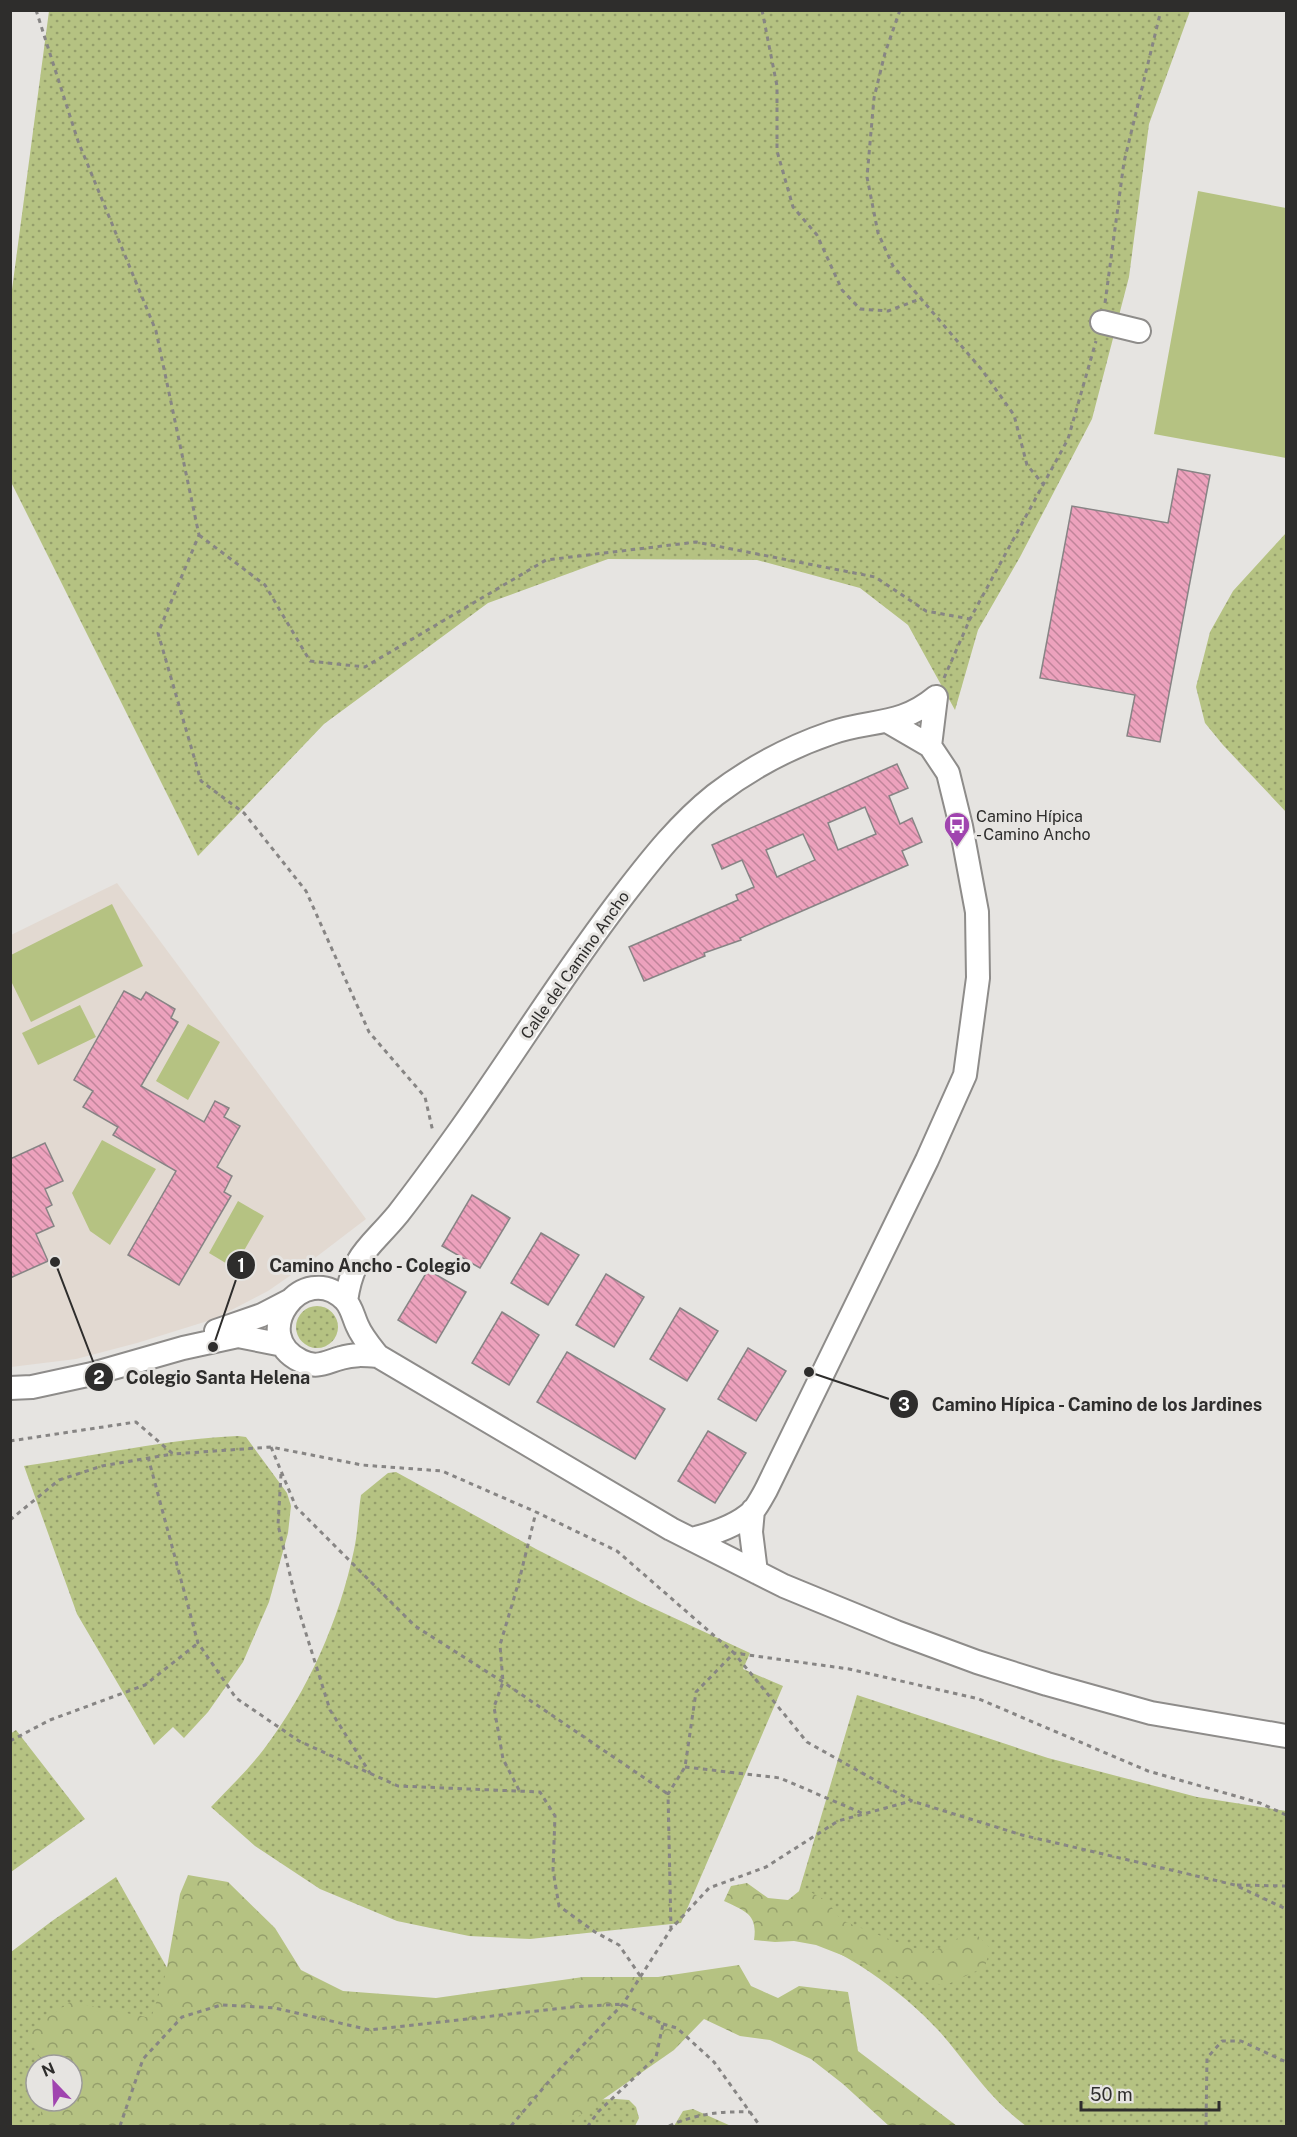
<svg xmlns="http://www.w3.org/2000/svg" width="1297" height="2137" viewBox="0 0 1297 2137" font-family="'Public Sans',sans-serif">
	<style>
		.built { fill: #e2d9d1 }
		.grass { fill: url(#grass-dots); fill-rule: evenodd }
		.forest { fill: url(#forest-crowns) }
		.pitch { fill: #b5c282 }
		.building { fill: url(#building-back-hatch); stroke: #878485; stroke-width: 1.5; fill-rule: evenodd }
		.lines { fill: none; stroke-linecap: round; stroke-linejoin: round }
		.minor-casing { stroke: #8e8c8a; stroke-width: 26 }
		.path { stroke: #878584; stroke-width: 3; stroke-dasharray: 4.5 4.5; stroke-linecap: butt }
		.minor { stroke: #fff; stroke-width: 22 }
		.labels { text-anchor: middle; dominant-baseline: central; stroke-width: 6; stroke-linejoin: round; paint-order: stroke }
		.poi-label { font-size: 16px; fill: #2e2d2c; stroke: #e6e4e1; text-anchor: start }
		.street-label { font-size: 16px; fill: #2e2d2c; stroke: #e6e4e1 }
		.leader { fill: none; stroke: #2e2d2c; stroke-width: 2 }
		.callout-dot { fill: #2e2d2c; stroke: #e6e4e1; stroke-width: 2 }
		.mark-label { font-size: 18px; text-anchor: middle; font-weight: bold; fill: #fff }
		.callout-label { font-size: 18px; text-anchor: middle; font-weight: bold; fill: #2e2d2c; stroke: #e6e4e1; stroke-width: 6; stroke-linejoin: round; paint-order: stroke }
	</style>
	<defs>
		<pattern id="grass-dots" width="8" height="8" patternUnits="userSpaceOnUse" patternTransform="scale(1.5)"><rect width="8" height="8" fill="#b5c282"/><path d="M2 2h.1M6 6h.1" fill="none" stroke="#949e6b" stroke-width="1.8" stroke-linecap="round"/></pattern>
		<pattern id="forest-crowns" width="20" height="18" patternUnits="userSpaceOnUse" patternTransform="scale(1.5)"><rect width="20" height="18" fill="#b5c282"/><path d="M2 6a3 3 0 1 1 6 0M12 15a3 3 0 1 1 6 0" fill="none" stroke="#949e6b"/></pattern>
		<pattern id="building-back-hatch" width="6" height="6" patternUnits="userSpaceOnUse" patternTransform="scale(1.5)"><rect width="6" height="6" fill="#eda2bd"/><path d="M-1 5l2 2M0 0l6 6M5-1l2 2" fill="none" stroke="#c0849a"/></pattern>
	</defs>
	<rect width="100%" height="100%" fill="#e6e4e1"/>
	<!-- built -->
	<path class="built" d="M117 883 366 1219 307 1264 268 1291 214 1319 137 1343 76 1359 11 1367V935Z"/>
	<!-- grass -->
	<path class="grass" d="M49 11H1190L1149 124 1129 277 1092 419 1020 557 978 630 955 710 908 625 860 588 757 560 608 559 488 603 324 724 198 856 11 482V297Z
		M1286 533V812L1223 745 1205 723 1196 687 1210 632 1233 591Z
		M296 1327a21 21 0 1 1 42 0a21 21 0 1 1-42 0Z
		M238 1436 246 1437 287 1493 291 1506 288 1533 269 1602 243 1662 208 1712 184 1738 173 1727 154 1745 77 1614 24 1466C95 1456 166 1439 238 1436Z
		M396 1472 536 1549 642 1603 750 1653 743 1669 783 1686 681 1923 530 1939 469 1936 397 1921 320 1889 255 1846 211 1807C229 1788 248 1770 264 1749 308 1691 339 1621 354 1550 358 1532 358 1513 361 1495L388 1473Z
		M857 1695 1048 1758 1197 1797 1286 1811V2126H1026C1006 2111 990 2094 974 2074 962 2060 952 2045 939 2031 900 1989 843 1948 787 1932Z
		M16 1730 85 1819 11 1872 10 1734Z
		M116 1877 179 1989 231 2126H11V1952L52 1921ZM36 2065H72V2101H36Z
		M616 2099 629 2100 636 2107 639 2118 635 2126H428L576 2100Z
		M693 2109 731 2126H674L683 2111Z"/>
	<!-- forest -->
	<path class="forest" d="M188 1875 228 1882 275 1928 301 1970 343 1991 436 1998 583 1977H658L739 1965 751 1986 778 1998 799 1986 848 1992 858 2051 957 2126H889L843 2084 811 2059 770 2040 740 2036 704 2019 674 2050 579 2116 555 2126H35L46 2101H72V2065H43L28 2031 70 2002 151 2018 166 1973 180 1894Z
		M747 1883 768 1898 788 1900 803 1888 827 1901 841 1920 899 1943 930 1953 960 1937 978 1936 990 1948 985 1967 946 1985 903 1979 816 1945 794 1941 775 1942 754 1940C758 1914 745 1911 724 1901L731 1886Z"/>
	<!-- pitch -->
	<path class="pitch" d="M1198 191 1286 208V458L1154 434Z
		M112 904 143 966 31 1022 11 981V955Z
		M80 1005 96 1037 38 1065 22 1033Z
		M188 1024 220 1042 188 1100 156 1081Z
		M102 1140 156 1169 110 1245 90 1231 72 1193Z
		M238 1201 264 1216 234 1268 209 1253Z"/>
	<!-- building -->
	<path class="building" d="M1178 469 1210 475 1160 742 1127 736 1135 695 1040 678 1072 506 1168 523Z
		M897 764 908 788 889 796 900 824 912 818 922 842 902 851 908 865 740 938 741 940 704 953 705 956 644 981 629 947 738 900 736 895 754 887 742 860 722 869 712 845ZM865 807 876 834 838 850 828 823ZM803 834 815 860 777 877 766 850Z
		M124 991 141 1000 146 992 175 1009 171 1018 178 1022 141 1086 204 1122 215 1101 229 1108 224 1117 240 1126 217 1167 232 1176 224 1192 231 1196 179 1285 128 1255 176 1171 113 1135 118 1127 83 1107 93 1091 74 1080Z
		M45 1143 63 1181 45 1189 52 1205 46 1208 54 1226 36 1234 48 1261 10 1278V1159Z
		M472 1195 510 1218 480 1268 442 1246Z
		M541 1233 579 1255 548 1305 511 1283Z
		M428 1270 466 1292 436 1343 398 1320Z
		M606 1274 644 1297 614 1347 576 1325Z
		M680 1308 718 1331 687 1381 650 1359Z
		M502 1312 539 1335 509 1385 472 1363Z
		M748 1348 786 1371 756 1421 718 1399Z
		M567 1352 665 1409 635 1459 537 1402Z
		M708 1431 746 1453 715 1503 678 1481Z"/>
	<g class="lines">
		<!-- minor casing -->
		<g class="minor-casing">
			<path id="minor" d="M1102 322 1139 331
				M930 746 936 697
				M346 1301C353 1253 370 1248 398 1214 419 1187 440 1158 460 1130 516 1051 567 968 626 892 653 857 680 823 715 795 749 769 790 747 831 733 871 719 900 727 936 697
				M216 1331 262 1315 289 1301
				M378 1356C365 1355 353 1354 341 1358 326 1362 317 1369 301 1361 247 1335 303 1258 345 1300 352 1308 353 1316 357 1325 362 1337 370 1346 378 1356L671 1529 784 1586 896 1632 977 1662 1047 1684 1151 1713 1286 1736
				M10 1388 32 1387 92 1374 183 1348 238 1336 283 1345
				M753 1510 751 1532 756 1572
				M692 1539C712 1534 737 1526 753 1511 758 1505 762 1497 766 1490L927 1160 965 1075 978 978 977 912 961 826 948 773 930 746 887 721"/>
		</g>
		<!-- path -->
		<path class="path" d="M36 10 78 141 156 331 199 535 158 633 201 781 244 813 306 891 369 1032 425 1097 433 1132
			M762 10 777 86V151L793 207 817 235 842 290 860 309 888 311 920 299
			M900 10 885 53 874 98 867 177 878 233 893 266 982 370 1014 415 1027 465 1043 484
			M1105 303 1124 162 1161 10
			M199 535 265 585 310 661 365 667 546 560 696 542 875 577 926 611 970 619
			M944 678 970 619 1068 439 1096 341
			M10 1441 136 1422 173 1454 271 1447 362 1465 442 1471 536 1512 617 1551 734 1653 696 1692 685 1767 668 1794 671 1929
			M271 1447 296 1507 415 1626 503 1682 668 1794
			M148 1457 198 1643 236 1698 299 1741 398 1786 540 1792 555 1816 553 1870 559 1906 595 1932 619 1945 641 1977
			M281 1474 278 1525 298 1608 330 1710 370 1773
			M10 1520 59 1480 102 1466 173 1454
			M10 1741 50 1720 145 1685 198 1643
			M685 1767 780 1778 864 1814
			M519 1790 503 1759 494 1707 503 1682 500 1645 519 1581 536 1512
			M1286 1815 1260 1803 1148 1771 979 1699 849 1669 734 1653 807 1742 912 1801 1022 1835 1235 1885 1286 1909
			M1237 1885 1286 1886
			M663 2024 677 2028 714 2062 760 2126
			M120 2126 143 2059 182 2017 221 2005 275 2008 370 2030 572 2007 623 2004 663 2024 656 2057 598 2112 588 2126
			M511 2126 556 2073 623 2004 671 1929 709 1888 766 1867 838 1821 911 1801
			M669 2126C695 2114 721 2111 750 2112
			M1206 2126 1207 2058 1222 2041H1241L1286 2062"/>
		<!-- minor -->
		<use href="#minor" class="minor"/>
	</g>
	<!-- icons -->
	<defs>
		<g id="bus-pin" transform="scale(1.35)"><path d="M0 17L-7.5 6A9.5 9.5 0 1 1 7.5 6Z" fill="#a044af" stroke="#e6e4e1"/><path d="M-5-6H5V4H4V6H2V4H-2V6H-4V4H-5ZM-3.5-4V0h7V-4ZM-3.5 1.2v1.5H-2V1.2ZM2 1.2v1.5H3.5V1.2Z" fill="#fff"/></g>
	</defs>
	<g fill-rule="evenodd">
		<use href="#bus-pin" x="957" y="825"/>
	</g>
	<g class="labels">
		<!-- poi labels -->
		<g class="poi-label">
			<text x="976" y="816">Camino Hípica<tspan x="976" dy="18">- Camino Ancho</tspan></text>
		</g>
		<!-- street labels -->
		<g class="street-label">
			<text transform="translate(575 965) rotate(-55)">Calle del Camino Ancho</text>
		</g>
	</g>
	<!-- callouts -->
	<path class="leader" d="M213 1347L241 1265M55 1262L99 1377M809 1372L904 1404"/>
	<g class="callout-dot">
		<circle cx="213" cy="1347" r="6"/>
		<circle cx="55" cy="1262" r="6"/>
		<circle cx="809" cy="1372" r="6"/>
		<circle cx="241" cy="1265" r="15"/>
		<circle cx="99" cy="1377" r="15"/>
		<circle cx="904" cy="1404" r="15"/>
	</g>
	<g class="mark-label">
		<text x="241" y="1272">1</text>
		<text x="99" y="1384">2</text>
		<text x="904" y="1411">3</text>
	</g>
	<g class="callout-label">
		<text x="370" y="1272">Camino Ancho - Colegio</text>
		<text x="218" y="1384">Colegio Santa Helena</text>
		<text x="1097" y="1411">Camino Hípica - Camino de los Jardines</text>
	</g>
	<!-- border -->
	<rect width="1297" height="2137" fill="none" stroke="#2e2d2c" stroke-width="24"/>
	<!-- north arrow -->
	<g transform="translate(54 2083) rotate(337)"><circle r="28" fill="#e6e4e1" stroke="#9c9b99" stroke-width="1.5"/>
	<path d="M0-4.5L10 22L0 15L-10 22Z" fill="#a044af"/>
	<text y="-9" font-size="16" font-weight="bold" text-anchor="middle" fill="#2e2d2c">N</text>
	</g>
	<!-- scale -->
	<path d="M1081 2101v9h138v-9" fill="none" stroke="#2e2d2c" stroke-width="3"/>
	<text x="1090" y="2101" font-size="18" fill="#2e2d2c" stroke="#e6e4e1" stroke-width="4.5" paint-order="stroke">50 m</text>
</svg>
